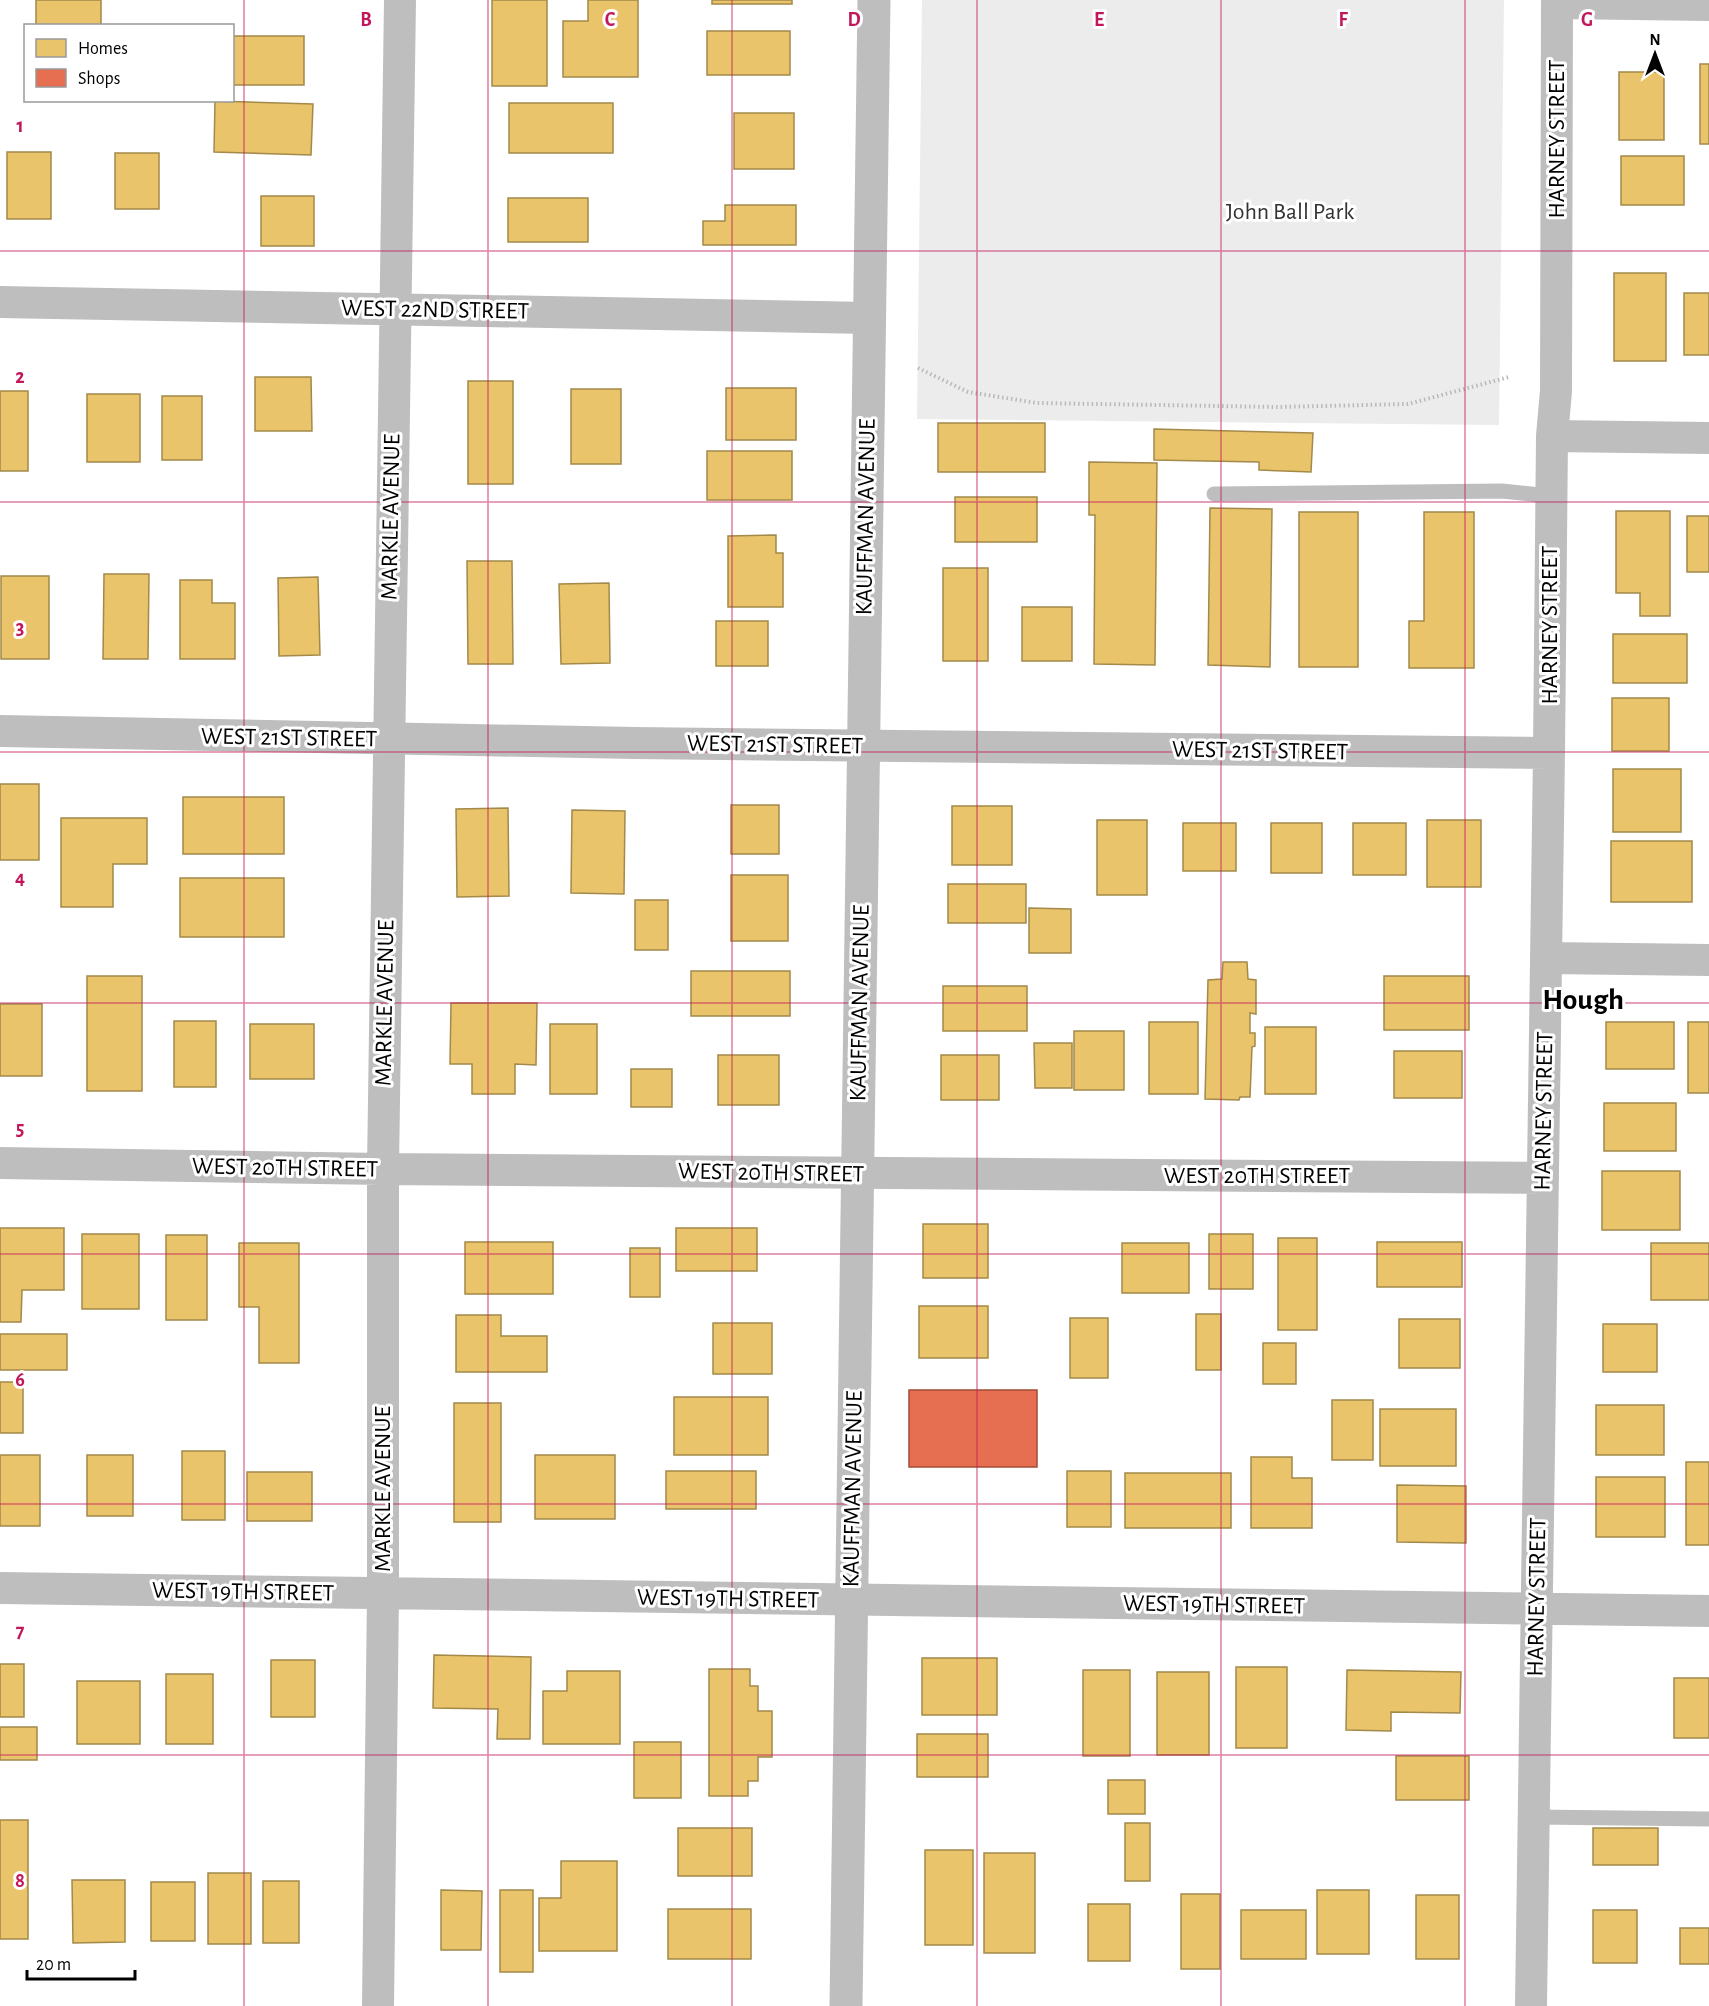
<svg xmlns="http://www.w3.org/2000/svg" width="1709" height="2006" viewBox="0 0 1709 2006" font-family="'Alegreya Sans',sans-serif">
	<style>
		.green { fill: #ececec }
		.homes { fill: #e9c46a; stroke: #a3894a; stroke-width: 1.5 }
		.shops { fill: #e76f51; stroke: #a24e39; stroke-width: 1.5 }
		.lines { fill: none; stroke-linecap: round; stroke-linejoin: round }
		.path { stroke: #b9b9b9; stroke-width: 4; stroke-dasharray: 1.5 3; stroke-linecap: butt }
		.service { stroke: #bebebe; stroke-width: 15 }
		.minor { stroke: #bebebe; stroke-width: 32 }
		.tertiary { stroke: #bebebe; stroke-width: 33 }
		.grid { fill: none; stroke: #c2185b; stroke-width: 1.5; stroke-opacity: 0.55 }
		.labels { text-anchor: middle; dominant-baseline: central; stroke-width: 6; stroke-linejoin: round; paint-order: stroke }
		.street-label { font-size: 24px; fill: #000; stroke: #fff }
		.park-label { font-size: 24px; fill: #333; stroke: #fff }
		.district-label { font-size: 30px; font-weight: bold; fill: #000; stroke: #fff }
		.grid-label { font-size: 20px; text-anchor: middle; font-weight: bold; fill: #c2185b; stroke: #fff; stroke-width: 6; stroke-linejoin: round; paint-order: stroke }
	</style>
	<rect width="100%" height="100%" fill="#fff"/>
	<!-- green -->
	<path class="green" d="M922 0H1504L1499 425 917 419Z"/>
	<!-- homes -->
	<path class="homes" d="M36 0H101V26H36Z
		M492 0H547V86H492Z
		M588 0H638V77H563V21H588Z
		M712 0H792V4H712Z
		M707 31H790V75H707Z
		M232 36H304V85H232Z
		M1700 64H1709V144H1700Z
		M1619 72H1664V140H1619Z
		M215 101 313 104 311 155 214 152Z
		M509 103H613V153H509Z
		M734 113H794V169H734Z
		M7 152H51V219H7Z
		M115 153H159V209H115Z
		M1621 156H1684V205H1621Z
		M261 196H314V246H261Z
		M508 198H588V242H508Z
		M725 205H796V245H703V221H725Z
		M1614 273H1666V361H1614Z
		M1684 293H1709V355H1684Z
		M255 377H311L312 431H255Z
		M468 381H513V484H468Z
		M726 388H796V440H726Z
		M571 389H621V464H571Z
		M0 391H28V471H0Z
		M87 394H140V462H87Z
		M162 396H202V460H162Z
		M938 423H1045V472H938Z
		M1154 429 1313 433 1311 472 1259 470V462L1154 460Z
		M707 451H792V500H707Z
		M1089 462 1157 463 1155 665 1094 664 1095 515H1089Z
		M955 497H1037V542H955Z
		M1210 508 1272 509 1270 667 1208 665Z
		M1616 511H1670V616H1640V593H1616Z
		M1299 512H1358V667H1299Z
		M1424 512H1474V668H1409V621H1424Z
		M1687 516H1709V572H1687Z
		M776 535V553H783V607H728V536Z
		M467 561H512L513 664H468Z
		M943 568H988V661H943Z
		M104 574H149L148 659H103Z
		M1 576H49V659H1Z
		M318 577 320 655 279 656 278 578Z
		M180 580H212V603H235V659H180Z
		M609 583 610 663 561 664 559 584Z
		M1022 607H1072V661H1022Z
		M716 621H768V666H716Z
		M1613 634H1687V683H1613Z
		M1612 698H1669V751H1612Z
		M1613 769H1681V832H1613Z
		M0 784H39V860H0Z
		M183 797H284V854H183Z
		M731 805H779V854H731Z
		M952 806H1012V865H952Z
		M508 808 509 896 457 897 456 809Z
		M572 810 625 811 624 894 571 893Z
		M61 818H147V864H113V907H61Z
		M1097 820H1147V895H1097Z
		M1427 820H1481V887H1427Z
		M1183 823H1236V871H1183Z
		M1271 823H1322V873H1271Z
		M1353 823H1406V875H1353Z
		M1611 841H1692V902H1611Z
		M731 875H788V941H731Z
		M180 878H284V937H180Z
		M948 884H1026V923H948Z
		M635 900H668V950H635Z
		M1029 908 1071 909V953H1029Z
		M1223 962H1247L1248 979 1256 980V1014L1250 1013V1033H1255V1046L1252 1047 1250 1097H1240L1239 1100 1205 1099 1208 980 1222 979Z
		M691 971H790V1016H691Z
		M87 976H142V1091H87Z
		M1384 976H1469V1030H1384Z
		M943 986H1027V1031H943Z
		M451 1003H537L536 1065 515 1064V1094H472V1064H450Z
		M0 1004H42V1076H0Z
		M174 1021H216V1087H174Z
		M1149 1022H1198V1094H1149Z
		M1606 1022H1674V1069H1606Z
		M1688 1022H1709V1093H1688Z
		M250 1024H314V1079H250Z
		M550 1024H597V1094H550Z
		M1265 1027H1316V1094H1265Z
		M1074 1031H1124V1090H1074Z
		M1034 1043H1072V1088H1035Z
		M1394 1051H1462V1098H1394Z
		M718 1055H779V1105H718Z
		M941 1055H999V1100H941Z
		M631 1069H672V1107H631Z
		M1604 1103H1676V1151H1604Z
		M1602 1171H1680V1230H1602Z
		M923 1224H988V1278H923Z
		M0 1228H64V1290H22L21 1322H0Z
		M676 1228H757V1271H676Z
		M82 1234H139V1309H82Z
		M1209 1234H1253V1289H1209Z
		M166 1235H207V1320H166Z
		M1278 1238H1317V1330H1278Z
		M465 1242H553V1294H465Z
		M1377 1242H1462V1287H1377Z
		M239 1243H299V1363H259V1307H239Z
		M1122 1243H1189V1293H1122Z
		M1651 1243H1709V1300H1651Z
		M630 1248H660V1297H630Z
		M919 1306H988V1358H919Z
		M1196 1314H1221V1370H1196Z
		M456 1315H501V1336H547V1372H456Z
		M1070 1318H1108V1378H1070Z
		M1399 1319H1460V1368H1399Z
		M713 1323H772V1374H713Z
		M1603 1324H1657V1372H1603Z
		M0 1334H67V1370H0Z
		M1263 1343H1296V1384H1263Z
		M0 1382H23V1433H0Z
		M674 1397H768V1455H674Z
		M1332 1400H1373V1460H1332Z
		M454 1403H501V1522H454Z
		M1596 1405H1664V1455H1596Z
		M1380 1409H1456V1466H1380Z
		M182 1451H225V1520H182Z
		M0 1455H40V1526H0Z
		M87 1455H133V1516H87Z
		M535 1455H615V1519H535Z
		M1251 1457H1292V1478H1312V1528H1251Z
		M1686 1462H1709V1545H1686Z
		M666 1471H756V1509H666Z
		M1067 1471H1111V1527H1067Z
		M247 1472H312V1521H247Z
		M1125 1473H1231V1528H1125Z
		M1596 1477H1665V1537H1596Z
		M1397 1485 1466 1486V1543L1397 1542Z
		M434 1655 531 1657 530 1739H497L498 1709 433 1708Z
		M922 1658H997V1715H922Z
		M271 1660H315V1717H271Z
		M0 1664H24V1717H0Z
		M1236 1667H1287V1748H1236Z
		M709 1669H750V1686H758V1711H772V1757H758V1781H748V1796H709Z
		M1083 1670H1130V1756H1083Z
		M1347 1670 1461 1672 1460 1713 1391 1712V1731L1346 1730Z
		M567 1671H620V1744H543V1691H567Z
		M1157 1672H1209V1755H1157Z
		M166 1674H213V1744H166Z
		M1674 1678H1709V1738H1674Z
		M77 1681H140V1744H77Z
		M0 1727H37V1760H0Z
		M917 1734H988V1777H917Z
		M634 1742H681V1798H634Z
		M1396 1756H1469V1800H1396Z
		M1108 1780H1145V1814H1108Z
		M0 1820H28V1939H0Z
		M1125 1823H1150V1881H1125Z
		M678 1828H752V1876H678Z
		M1593 1828H1658V1865H1593Z
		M925 1850H973V1945H925Z
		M984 1853H1035V1953H984Z
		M561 1861H617V1951H539V1898H561Z
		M208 1873H251V1944H208Z
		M72 1880H125V1942L73 1943Z
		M263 1881H299V1943H263Z
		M151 1882H195V1941H151Z
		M441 1890 482 1891 481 1950H441Z
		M500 1890H533V1972H500Z
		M1317 1890H1369V1954H1317Z
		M1181 1894H1220V1969H1181Z
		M1416 1895H1459V1959H1416Z
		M1088 1904H1130V1961H1088Z
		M668 1909H751V1959H668Z
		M1241 1910H1306V1959H1241Z
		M1593 1910H1637V1963H1593Z
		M1680 1928H1709V1964H1680Z"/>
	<!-- shops -->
	<path class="shops" d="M909 1390H1037V1467H909Z"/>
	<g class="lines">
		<!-- path -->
		<path class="path" d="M918 368 968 392 1037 403 1279 407 1408 404 1509 377"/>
		<!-- service -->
		<path class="service" d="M1214 494 1502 491 1551 496
			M1534 1817 1709 1819"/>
		<!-- minor -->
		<path class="minor" d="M1557 3 1709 5
			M0 302 869 318
			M1552 436 1709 438
			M0 731 634 743 1549 753
			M1546 958 1709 960
			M0 1163 383 1169 1543 1178
			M0 1588 1709 1611
			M378 2006 383 1594V1169L400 0
			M1531 2006 1549 753 1552 436 1556 391 1557 0"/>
		<!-- tertiary -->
		<path class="tertiary" d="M846 2006 874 0"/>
	</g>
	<!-- grid -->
	<path class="grid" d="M244 0V2006M488 0V2006M732 0V2006M977 0V2006M1221 0V2006M1465 0V2006M0 251H1709M0 502H1709M0 752H1709M0 1003H1709M0 1254H1709M0 1504H1709M0 1755H1709"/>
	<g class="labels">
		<!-- street labels -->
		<g class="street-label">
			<text transform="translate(1557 139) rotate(-90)">HARNEY STREET</text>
			<text transform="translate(435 310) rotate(1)">WEST 22ND STREET</text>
			<text transform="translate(391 517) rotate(-89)">MARKLE AVENUE</text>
			<text transform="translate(866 517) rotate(-89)">KAUFFMAN AVENUE</text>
			<text transform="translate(1550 625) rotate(-90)">HARNEY STREET</text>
			<text transform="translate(289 738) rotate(1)">WEST 21ST STREET</text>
			<text transform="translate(775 745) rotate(1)">WEST 21ST STREET</text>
			<text transform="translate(1260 751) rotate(1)">WEST 21ST STREET</text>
			<text transform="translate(385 1003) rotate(-89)">MARKLE AVENUE</text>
			<text transform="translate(860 1003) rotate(-89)">KAUFFMAN AVENUE</text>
			<text transform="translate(1544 1111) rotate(-89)">HARNEY STREET</text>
			<text transform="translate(285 1168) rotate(1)">WEST 20TH STREET</text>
			<text transform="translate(771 1173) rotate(1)">WEST 20TH STREET</text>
			<text x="1257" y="1176">WEST 20TH STREET</text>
			<text transform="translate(383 1489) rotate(-90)">MARKLE AVENUE</text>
			<text transform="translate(853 1489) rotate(-89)">KAUFFMAN AVENUE</text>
			<text transform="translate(243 1592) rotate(1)">WEST 19TH STREET</text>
			<text transform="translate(1537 1597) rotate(-89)">HARNEY STREET</text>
			<text transform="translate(728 1599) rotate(1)">WEST 19TH STREET</text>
			<text transform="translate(1214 1605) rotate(1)">WEST 19TH STREET</text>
		</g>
		<!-- park labels -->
		<g class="park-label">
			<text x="1290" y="212">John Ball Park</text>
		</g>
		<!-- district labels -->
		<g class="district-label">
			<text x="1583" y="1000">Hough</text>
		</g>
	</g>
	<g class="grid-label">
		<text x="366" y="26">B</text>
		<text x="610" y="26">C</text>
		<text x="854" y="26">D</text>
		<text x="1099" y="26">E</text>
		<text x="1343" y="26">F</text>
		<text x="1587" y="26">G</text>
		<text x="20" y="132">1</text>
		<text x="20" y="383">2</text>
		<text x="20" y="634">3</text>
		<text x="20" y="884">4</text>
		<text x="20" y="1135">5</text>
		<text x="20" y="1386">6</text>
		<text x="20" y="1637">7</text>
		<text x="20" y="1887">8</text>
	</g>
	<!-- legend -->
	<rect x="24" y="24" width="210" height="78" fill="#ffffff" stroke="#999999" stroke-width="1.5"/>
	<rect x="36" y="39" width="30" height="18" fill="#e9c46a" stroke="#999999" stroke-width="1.5"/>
	<text x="78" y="54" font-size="18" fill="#000000">Homes</text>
	<rect x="36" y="69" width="30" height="18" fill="#e76f51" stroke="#999999" stroke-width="1.5"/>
	<text x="78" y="84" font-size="18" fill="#000000">Shops</text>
	<!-- north arrow -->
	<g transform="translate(1655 54)" stroke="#ffffff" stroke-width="4.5" paint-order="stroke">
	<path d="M0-4.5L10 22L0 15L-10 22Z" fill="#000000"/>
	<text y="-9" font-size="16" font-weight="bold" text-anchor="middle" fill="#000000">N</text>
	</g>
	<!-- scale -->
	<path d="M27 1970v9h108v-9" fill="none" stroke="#000000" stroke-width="3"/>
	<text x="36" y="1970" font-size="18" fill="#000000" stroke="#ffffff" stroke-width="4.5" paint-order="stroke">20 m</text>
</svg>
